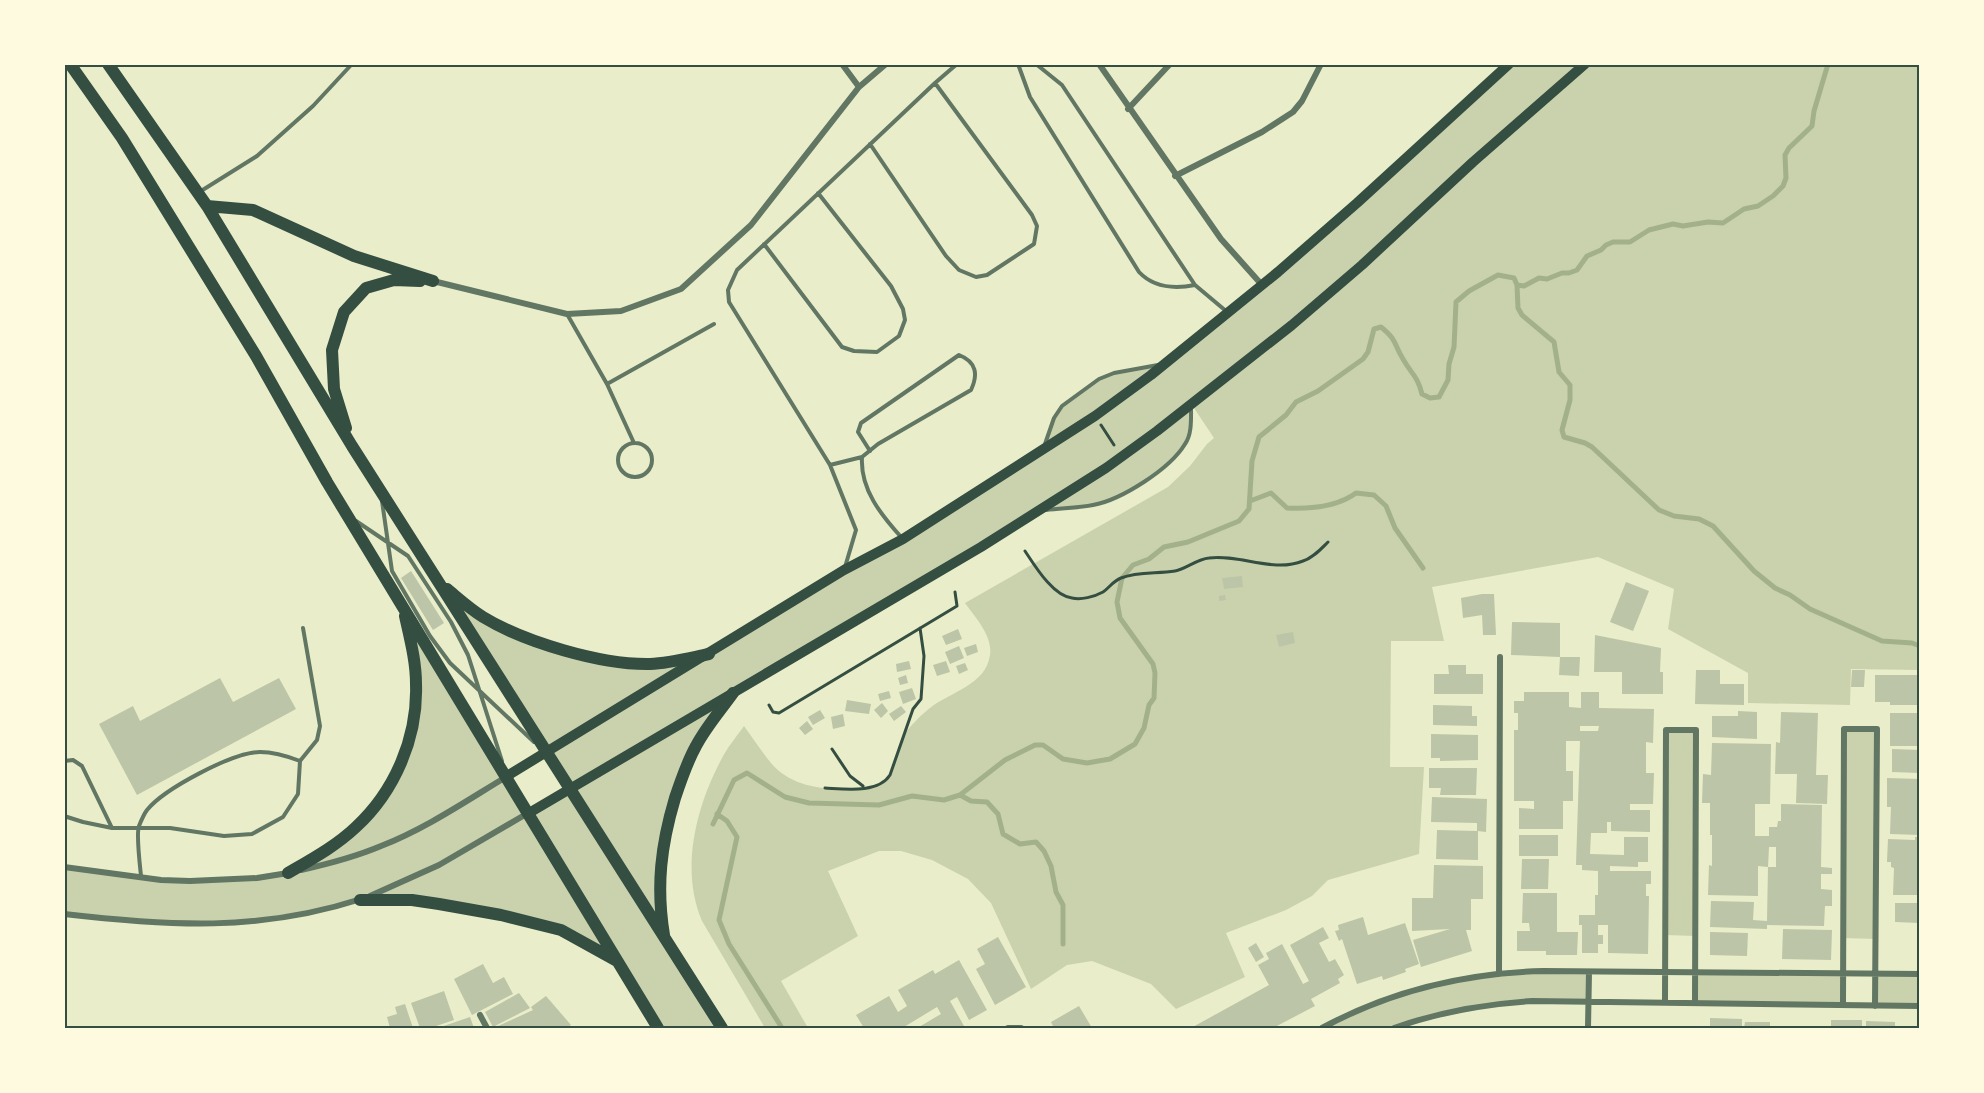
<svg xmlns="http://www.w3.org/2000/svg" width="1984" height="1093" viewBox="0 0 1984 1093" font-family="'Roboto Condensed',sans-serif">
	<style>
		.green { fill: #cad2ad }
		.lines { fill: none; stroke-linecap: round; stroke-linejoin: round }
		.stream { stroke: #a3b18a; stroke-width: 5 }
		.building { fill: #bcc5a7; fill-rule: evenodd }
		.path { stroke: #344e41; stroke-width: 3 }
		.service { stroke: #617663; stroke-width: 4 }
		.minor { stroke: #617663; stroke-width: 6 }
		.secondary { stroke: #344e41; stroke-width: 10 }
		.trunk { stroke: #344e41; stroke-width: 12 }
		.neatline { fill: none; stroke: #344e41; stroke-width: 2 }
	</style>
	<rect width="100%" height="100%" fill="#e9edc9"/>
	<!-- green -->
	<path class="green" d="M1509 65H1919V670L1851 669 1850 705 1748 703V673L1668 629 1674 589 1598 557 1432 587 1444 641H1391L1390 767H1424L1419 854 1328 880 1312 896 1286 910 1226 933 1245 977 1176 1009 1151 984 1092 961 1067 965 1031 989 991 903 968 879 932 860 901 851H879L828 871 858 936 781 981 808 1028H765L702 921C680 870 696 807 721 760 727 748 736 737 744 726 753 738 761 751 771 763 791 787 826 791 855 788 867 787 880 787 888 776 896 766 897 750 902 738 906 730 923 713 930 708 950 692 986 685 990 655 993 636 975 617 965 603L1168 487 1190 466 1207 444 1214 438 1192 405C1191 417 1192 430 1186 442 1175 466 1121 498 1096 504 1078 509 1058 509 1040 511L733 693 709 726 665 834 664 939 722 1028H658L619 962 589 945 480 911 360 900 337 907 209 925 65 914V869L191 881 288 873 335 844 389 786 416 707 403 606 529 812 569 790 437 580 501 627 623 662 709 654 1043 450 1054 418 1062 406 1099 379 1114 373 1165 363Z
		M1844 729H1877L1876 939 1843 938Z
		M1666 730H1696L1695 936 1665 935Z
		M1589 972 1588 1001 1495 1004 1394 1028H1322L1382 1001 1472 976Z
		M1695 972 1843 973V1005L1695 1003Z
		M1876 974H1919V1006H1875Z"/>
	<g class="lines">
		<!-- stream -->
		<path class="stream" d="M1517 285 1524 286 1539 278 1547 279 1562 273H1569L1577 270 1587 256 1601 250 1606 245 1613 242H1630L1649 230 1673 224 1683 226 1708 222 1723 223 1744 209 1758 206 1773 196 1783 186 1786 178 1785 155 1789 148 1812 126 1814 111 1828 64
			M1250 501 1271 493 1287 508C1309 509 1337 507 1356 493L1374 495 1386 506 1395 528 1423 568
			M960 795 971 801 987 802 998 814 1003 834 1020 844 1036 842 1044 851 1051 866 1056 892 1063 905V944
			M717 814 727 821 737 837 719 920 729 944 782 1028
			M713 824 734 780 747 773 785 797 809 803 879 805 912 796 944 800 960 795 1005 760 1035 745H1043L1063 759 1087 763 1110 759 1135 744 1144 728 1149 705 1154 698 1155 673 1153 664 1120 618 1117 602 1122 578 1133 565 1149 559 1164 547 1188 542 1239 521 1249 509 1252 461 1259 437 1286 415 1296 402 1318 391 1363 359 1368 352 1374 329 1381 327C1398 341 1393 343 1403 359 1412 375 1417 375 1422 394L1430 398 1439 397 1448 380 1449 364 1454 347 1456 302 1469 291 1498 275 1514 278 1517 285 1518 308 1522 315 1554 342 1559 372 1570 385V400L1562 430 1564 437 1585 443 1592 447 1659 510 1674 516 1699 519 1713 526 1754 571 1775 588 1790 595 1810 609 1882 641 1912 643 1920 646"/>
	</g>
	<!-- building -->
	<path class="building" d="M411 571 444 623 433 630 401 578Z
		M1242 576 1243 587 1224 589 1222 578Z
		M1626 582 1649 591 1633 631 1610 622Z
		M1482 594H1494L1496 635H1483L1482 615 1463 618 1461 598Z
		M1225 595 1226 600 1219 601V596Z
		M1512 622 1560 623V657L1511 655Z
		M958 629 962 639 946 645 942 636Z
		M1293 632 1295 643 1279 647 1276 635Z
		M1595 635 1661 648 1660 672H1663V694H1622V672H1594Z
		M976 644 978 652 967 656 964 648Z
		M959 646 964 658 950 664 945 652Z
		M1560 657H1580L1579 676 1559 675Z
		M909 661 911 669 897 672 896 664Z
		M946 661 950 672 937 676 933 665Z
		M965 663 968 670 959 674 956 666Z
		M1448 665H1466V674H1483V694H1434V674H1449Z
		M1696 670H1720V684H1744V705L1695 704Z
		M1852 670H1865L1864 687H1851Z
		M906 675 908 683 900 685 898 678Z
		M1875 675H1917L1920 705H1890V702H1875Z
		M220 678 233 702 279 678 296 709 137 795 99 724 133 706 140 721Z
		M912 688 916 699 903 704 899 692Z
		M889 691 891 698 880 701 878 694Z
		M1524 692H1569V707L1581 708V692H1599V708L1654 709 1653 743 1646 742V773H1654L1653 804H1630V810H1650V832L1611 831V822H1607V833H1591L1590 854 1624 855V837H1648V862H1638V867L1610 866V871H1651V884H1646V896H1649L1648 954 1608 953V925H1598V935H1603V944H1598V953H1582V925H1579V915H1595V895H1598V871L1582 870V865H1576L1580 741H1566V771H1573V801H1563V829H1519V808L1534 809V801H1514V730H1518V713H1514V701H1524ZM1580 726H1599L1598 731H1580Z
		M847 700 871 704 869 714 845 711Z
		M882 703 888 711 881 718 874 710Z
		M1433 705 1472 706V716H1477V726L1433 725Z
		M901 706 906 712 894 721 889 714Z
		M820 710 825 718 813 725 808 717Z
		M1738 711 1757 712V739L1712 737V716H1738Z
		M1781 712 1818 713 1816 775H1828L1827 804 1796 803 1797 774H1775L1776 742 1780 743Z
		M1890 713H1920V746H1890Z
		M843 714 845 726 833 729 831 717Z
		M807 721 813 729 805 735 799 728Z
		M1431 734 1478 735V760L1440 761V758H1431Z
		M1712 743 1771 744 1770 804H1755V836H1769V827H1777L1778 821H1781V804L1822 805 1821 867 1832 868V874H1821V889L1832 890V906H1825L1824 926 1767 925V929L1710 927 1711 901 1754 902 1753 920 1767 921 1768 867H1776V847H1769L1768 867 1758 866V896L1708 895 1709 865 1712 866V835H1710V803H1702L1703 774 1711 775Z
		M1892 749 1920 750V773L1892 772Z
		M1429 768H1477L1476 795H1440L1441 788H1429Z
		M1887 778 1920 779V835L1890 834 1891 807H1887Z
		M1432 797 1487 799 1486 832 1478 831V860L1436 859 1437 830 1477 831V823L1431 822Z
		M1519 835H1558V856H1519Z
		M1915 837H1920V895H1893L1894 868 1891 867V862H1887L1888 839 1915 840Z
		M1522 859H1549L1548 889H1521Z
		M1434 865 1483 866V899H1471V930H1466L1472 951 1421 967 1413 940 1450 929 1412 931V898H1433Z
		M1523 893H1557V932H1578L1577 955H1546V951H1517V931H1530L1529 923H1522Z
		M1895 903H1920V923L1895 922Z
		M1363 917 1368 935 1405 923 1419 964 1405 969 1406 972 1383 980 1382 976 1357 984 1342 939 1339 941 1335 931 1339 930 1338 925Z
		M1323 927 1329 938 1319 943 1329 962 1335 959 1344 975 1338 979 1340 983 1311 999 1315 1006 1273 1028H1191L1269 985 1258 965 1269 959 1266 953 1282 944 1303 984 1309 981 1290 945Z
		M1783 929 1832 930 1831 960 1782 959Z
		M1710 932 1748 933 1747 956 1710 955Z
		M998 937 1026 987 995 1005 976 969 985 964 977 949Z
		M1256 943 1264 957 1256 962 1248 948Z
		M959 960 987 1010 969 1020 957 997 950 1001 964 1026 960 1028H920L919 1027 941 1014 937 1007 904 1027 905 1028H864L856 1015 889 996 898 1012 907 1006 898 990 933 970 935 974Z
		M483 964 493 983 504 977 513 994 472 1015 454 979Z
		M444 991 454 1020 430 1028H420L411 1003Z
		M519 993 530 1008 493 1027 485 1012Z
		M546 996 571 1025 566 1028H494L533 1010 531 1007Z
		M405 1004 413 1028H390L387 1017 397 1014 395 1007Z
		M1079 1006 1092 1028H1054L1051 1022Z
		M470 1017 474 1028H438Z
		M1710 1018 1742 1019V1028H1710Z
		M1831 1020H1862V1028H1831Z
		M1866 1021 1895 1022V1028H1866Z
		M1745 1022H1770V1028H1744Z"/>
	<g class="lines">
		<!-- path -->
		<path class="path" d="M1101 425 1114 445
			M1025 551C1035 566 1053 596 1072 598 1081 600 1094 597 1103 592 1109 588 1113 581 1121 578 1138 571 1157 574 1175 571 1186 569 1197 559 1209 558 1240 554 1273 573 1303 561 1313 558 1321 549 1328 542
			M769 705 773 712 779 713 957 606 955 592
			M832 749 850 776 863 786
			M825 788C844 789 878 794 890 775L913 709 921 699 924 656 920 628"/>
		<!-- service -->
		<path class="service" d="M1018 64 1030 97 1139 272C1154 288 1175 289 1195 285
			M1036 64 1062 85 1195 285 1226 311
			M870 144 946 256 959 270 976 277 987 275 1034 244 1037 226 1032 215 935 83
			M201 191 257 156 313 106 352 64
			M764 244 842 347 854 351 877 352 899 336 905 320 903 309 891 286 818 193
			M567 314 607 384 634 443
			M607 384 714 324
			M618 460a17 17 0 1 1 34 0a17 17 0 1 1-34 0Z
			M1045 444 1054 418 1062 406 1099 379 1114 373 1158 365
			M870 451 858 432 861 423 959 355C977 362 978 375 971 390L878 444 862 457C860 489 881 515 902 538
			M830 465 862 457
			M382 501 392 571 430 636 450 663 534 742
			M1046 510C1062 508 1078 508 1093 505 1121 500 1170 469 1185 444 1192 434 1191 419 1191 408
			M356 521 408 556 451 622 468 655 502 761
			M845 567 856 530 830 465 729 302 728 290 737 270 935 83 957 64
			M64 761 73 760 82 766 112 828
			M64 816 83 822 112 828H170L224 836 252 834 283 817 298 794 300 761
			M141 876C140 866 136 834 139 826 141 821 144 814 147 810 164 789 233 752 260 752 274 752 287 756 300 761L317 740 320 726 303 628"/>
		<!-- minor -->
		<path class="minor" d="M842 64 859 87
			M1099 64 1221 239 1262 285
			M1128 109 1170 64
			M1175 176 1262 132 1293 112 1302 101 1321 64
			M433 281 567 314 621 311 681 289 751 225 859 87 886 64
			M64 867 161 880 190 881 257 878 288 873
			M301 870C328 864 355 857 381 846 425 829 466 801 506 777
			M370 896 439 865 528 813
			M64 914C169 926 259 932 361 899
			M1499 973 1500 657
			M1665 1002 1666 730H1696L1695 1003
			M1843 1005 1844 729H1877L1875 1006
			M480 1015 487 1028
			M1008 1028H1021
			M1322 1028C1390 991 1465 973 1543 971L1920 974
			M1394 1028C1439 1012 1484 1004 1532 1001L1920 1006
			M1588 1028 1589 972"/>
		<!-- secondary -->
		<path class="secondary" d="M507 776 844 570 903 539 1095 416 1151 375 1278 272 1357 203 1509 64
			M529 813 981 547 1106 468 1157 431 1292 325 1362 265 1473 162 1585 64"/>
		<!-- trunk -->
		<path class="trunk" d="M70 64 122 138 256 356 327 482 658 1028
			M108 64 207 206 352 446 722 1028
			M207 206 253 210 354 256 433 281
			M346 428 334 389 332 350 344 312 366 288 394 280 420 281
			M447 589C458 598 470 609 483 617 524 642 601 665 650 664 670 663 689 658 709 654
			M288 873C312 859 336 846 356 827 395 791 418 737 416 684 416 661 410 639 405 616
			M360 900H412L439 904 501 915 561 930 617 961
			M664 935C656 886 661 845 675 798 681 780 687 762 696 746 706 727 720 711 733 693"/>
	</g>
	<!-- border -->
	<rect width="1984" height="1093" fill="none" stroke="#fefae0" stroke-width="132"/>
	<rect x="66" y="66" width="1852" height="961" class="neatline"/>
</svg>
